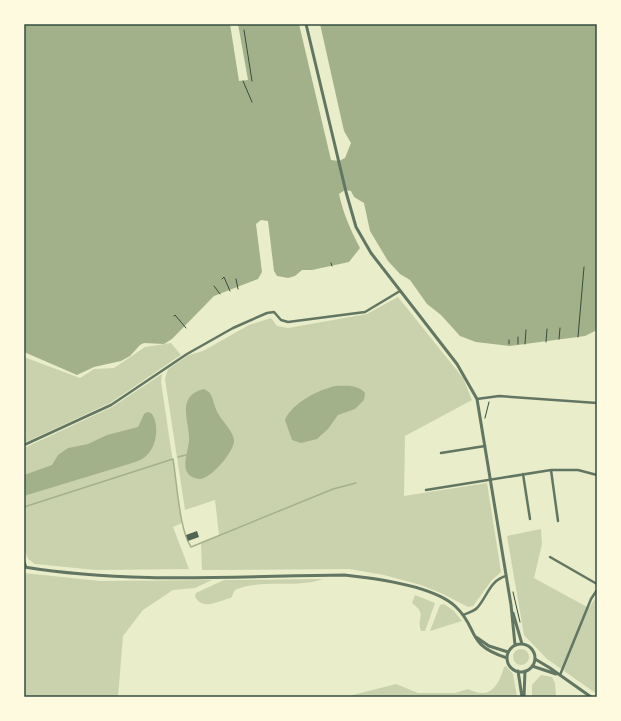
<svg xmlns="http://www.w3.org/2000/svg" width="621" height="721" viewBox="0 0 621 721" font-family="'DejaVu Sans',sans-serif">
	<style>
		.green { fill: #cad2ad }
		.water { fill: #a3b18a }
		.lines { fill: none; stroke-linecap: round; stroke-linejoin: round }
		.stream { stroke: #a3b18a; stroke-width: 1.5 }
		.building { fill: #4f6655 }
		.path { stroke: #344e41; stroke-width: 1 }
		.minor { stroke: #617663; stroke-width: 2.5 }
		.tertiary { stroke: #617663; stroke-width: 3 }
		.neatline { fill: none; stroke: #344e41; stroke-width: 1.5 }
	</style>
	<rect width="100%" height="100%" fill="#e9edc9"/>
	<!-- green -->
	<path class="green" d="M398 297 463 378 472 400 405 436 404 496 487 483 501 572 492 580 473 606 468 607 443 594 421 585 384 575 349 569 202 570 201 542 219 535 215 500 185 510 165 379 168 369 189 355 203 351 249 325 271 318 277 326 288 328 367 314Z
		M171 343 181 355 110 403 24 443V357L80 378 94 369 114 368 145 347Z
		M162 374 161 382 182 523 173 527 189 569 96 570 35 564 28 559 24 549V448L112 407Z
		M541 529 542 544 534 578 589 608 597 595V694L547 659 524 635 507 536Z
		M24 573 100 581 212 580 195 588 173 590 143 610 123 636 118 697H24Z
		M323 579C295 589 263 578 235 590L231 598C220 600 202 612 195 596L196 593 224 580Z
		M415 595 435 603 425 631H421C416 617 428 615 412 603Z
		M444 604 454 611 462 621 430 631 440 605Z
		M513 657a8 8 0 1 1 16 0a8 8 0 1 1-16 0Z
		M506 666 513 674 517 697H345L396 684 418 693H455L468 689C490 700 498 687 504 667Z
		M541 675 552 677 555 683 556 697H532V685Z"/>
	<!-- water -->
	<path class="water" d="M24 24H230L239 81 248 80 238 24H299L331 160 339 161 345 158 351 143 344 131 320 24H597V330L585 336 510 346 476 342 460 336 441 315 427 304 410 280 400 274 388 261 370 231 364 203 354 197 351 191 345 190 339 194C343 213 351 231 360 248L349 262 312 270H302L295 276 288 278 277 276 274 271 268 221 261 220 256 224 262 272 258 279 214 296 172 339 164 344 144 343 140 345 130 356 121 361 94 367 77 375 24 352Z
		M335 386C346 386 357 384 365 393L364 400 355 409 338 415 328 429 317 439 301 443 292 440 285 420C292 403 318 390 335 386Z
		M204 389C206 390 207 391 209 392 214 398 214 408 219 415 223 422 234 432 234 441 234 452 210 480 199 479 177 476 188 454 189 441 190 422 175 396 204 389Z
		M147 412 151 413C160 423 157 447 146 456 142 460 135 462 129 464L24 496V475L52 465 58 455 68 448 88 444 107 435 138 427 144 414Z"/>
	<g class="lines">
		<!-- stream -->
		<path class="stream" d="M178 457 186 455
			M24 507 173 459C177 482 179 529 191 547L333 489 356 483"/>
	</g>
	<!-- building -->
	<path class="building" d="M197 531 199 537 188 541 186 535Z"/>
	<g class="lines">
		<!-- path -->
		<path class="path" d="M244 30 252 81
			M243 81 252 102
			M331 263 332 266
			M222 279 224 277 230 291
			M236 279 238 289
			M214 286 220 294
			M174 316 175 315 186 328
			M578 337 584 267
			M559 339 560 328
			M546 342 547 329
			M509 344V340
			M518 344V337
			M525 344 526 330
			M485 418 489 402
			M513 592 520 622"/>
		<!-- minor -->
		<path class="minor" d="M477 399 499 396 597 403
			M24 445 111 405 187 354 233 328 267 313 274 312 281 320 288 322 365 312 400 291
			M441 453 485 446
			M551 470 558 521
			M523 474 530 519
			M426 490 551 470H578L597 475
			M550 557 597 584
			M24 561 26 567
			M463 615C468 613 474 611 477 608 487 597 490 580 506 576
			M560 675 591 599 597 590"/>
		<!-- tertiary -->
		<path class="tertiary" d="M306 24 346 192 356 227 371 253 457 364 477 399 511 605 515 645
			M24 567C129 584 238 576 344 575 373 578 433 586 455 606 480 629 464 644 507 658
			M513 613 522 644
			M476 637 489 646 508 652
			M507 658a14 14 0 1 1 28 0a14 14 0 1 1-28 0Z
			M535 659 550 668 591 697
			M532 666 556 674
			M518 671 522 697
			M524 697 525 671"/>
	</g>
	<!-- border -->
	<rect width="621" height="721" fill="none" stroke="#fefae0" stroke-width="50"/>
	<rect x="25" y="25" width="571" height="671" class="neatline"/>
</svg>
